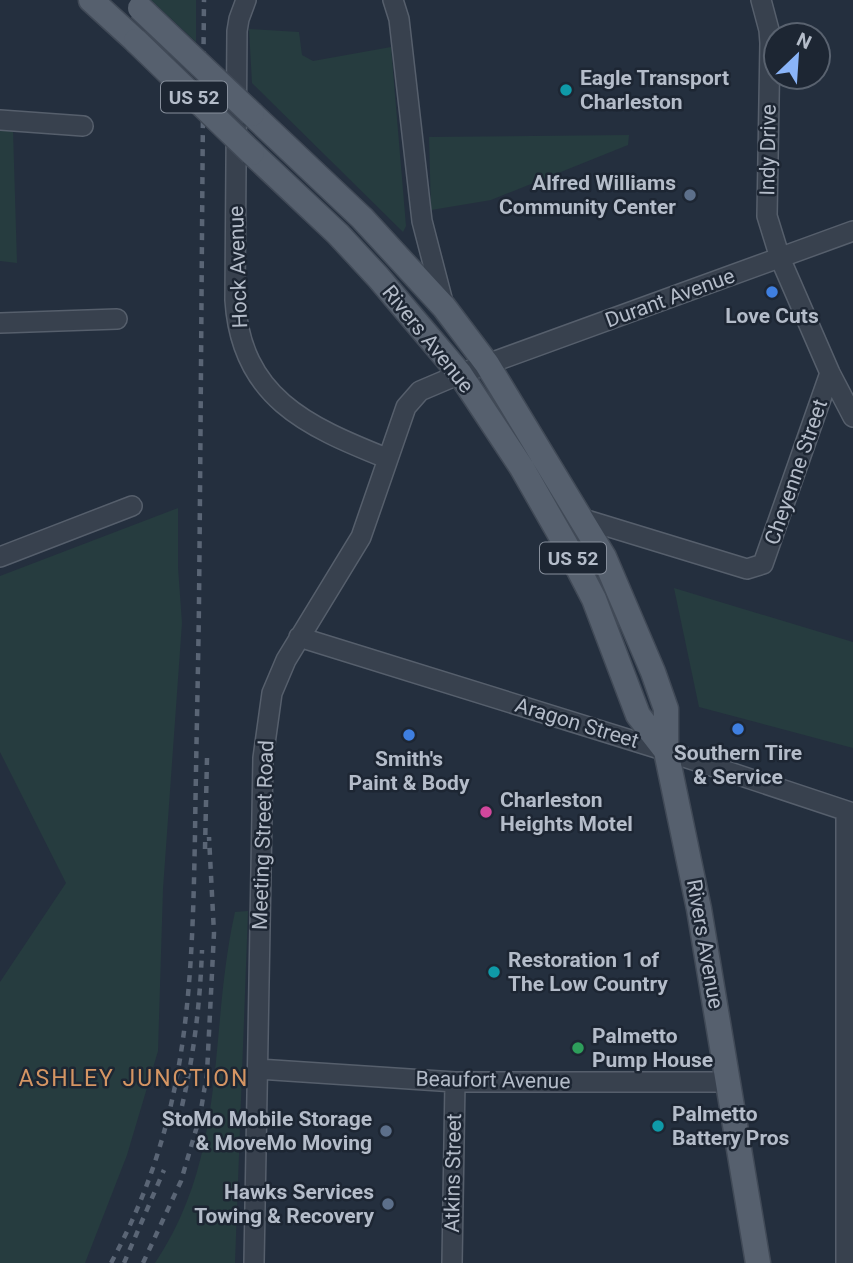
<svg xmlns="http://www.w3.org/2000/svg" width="853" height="1263" viewBox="0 0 853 1263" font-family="Roboto,sans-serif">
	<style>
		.green { fill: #263c3f }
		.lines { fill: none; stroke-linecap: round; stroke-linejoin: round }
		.minor-casing { stroke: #565f6c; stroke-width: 22 }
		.major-casing { stroke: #414a57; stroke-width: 27 }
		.minor { stroke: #38414e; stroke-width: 19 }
		.major { stroke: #56606e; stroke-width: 24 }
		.rail { stroke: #5a6575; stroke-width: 4.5; stroke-dasharray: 7 7; stroke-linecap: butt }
		.major-bridge-casing { stroke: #414a57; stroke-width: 27; stroke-linecap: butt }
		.major-bridge { stroke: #56606e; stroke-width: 24 }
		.culture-dot { fill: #0f9aa8; stroke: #1d2633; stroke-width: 2.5 }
		.service-dot { fill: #5c6f8a; stroke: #1d2633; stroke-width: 2.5 }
		.shop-dot { fill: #3f7fe0; stroke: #1d2633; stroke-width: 2.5 }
		.hotel-dot { fill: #d1479c; stroke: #1d2633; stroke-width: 2.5 }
		.leisure-dot { fill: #2e9e5b; stroke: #1d2633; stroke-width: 2.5 }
		.labels { text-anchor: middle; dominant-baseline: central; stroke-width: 5; stroke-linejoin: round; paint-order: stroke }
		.shield { fill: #1d2633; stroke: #878f9c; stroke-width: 2 }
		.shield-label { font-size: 19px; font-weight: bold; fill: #b4bcc9 }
		.poi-label { font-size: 21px; font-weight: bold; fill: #b4bcc9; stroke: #1d2633; text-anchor: start }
		.street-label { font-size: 21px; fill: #b4bcc9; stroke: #1d2633 }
		.neighbourhood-label { font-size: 23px; letter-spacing: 2px; fill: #d59563; stroke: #1d2633 }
	</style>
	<rect width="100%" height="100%" fill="#242f3e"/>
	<!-- green -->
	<path class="green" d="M151 0H196V42Z
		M249 29 299 32 302 55 313 61 391 47 406 226 403 232 252 83Z
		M0 129 13 130 17 263 0 261Z
		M629 135 628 145 491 200 431 210 429 137Z
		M178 508V567L182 623 163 889 158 1051 127 1155 85 1263H0V982L66 883 0 752V576Z
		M674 588 853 642V748L699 707Z
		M248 911 235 1263H155C229 1153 208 1033 235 912Z"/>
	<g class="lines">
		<!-- minor casing -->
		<g class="minor-casing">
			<path id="minor" d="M246 0 239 19 237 31 235 300C241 397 306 426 386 458
				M393 0 399 19 422 221 444 306
				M761 0 769 30 770 43 767 216 780 258 830 373 853 417
				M0 120 83 126
				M0 323 117 319
				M580 518 747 569 763 564 830 373
				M0 557 132 506
				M299 637 666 751 853 813
				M258 1069 455 1082H728
				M254 1263 263 758 272 693 286 660 361 537 406 407 420 391 460 374 853 231
				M452 1263 455 1082
				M846 1263V811"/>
		</g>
		<!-- major casing -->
		<g class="major-casing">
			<path id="major" d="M91 0 136 41
				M252 114 362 218 444 307 487 364 604 557 653 672 666 709V751L699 909 758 1263
				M252 153 338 234 378 277 460 374 522 468 566 545 594 599 638 715 666 751"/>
		</g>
		<!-- minor -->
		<use href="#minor" class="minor"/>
		<!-- major -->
		<use href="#major" class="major"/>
		<!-- rail -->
		<path class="rail" d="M205 849 207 758
			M182 1106C194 1054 200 1004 202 950
			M111 1263C188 1121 192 991 195 834 196 757 198 680 199 603 201 402 202 201 204 0
			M124 1263 164 1170
			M143 1263 181 1181 200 1116 207 1073 214 933 209 837"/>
		<!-- major-bridge casing -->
		<g class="major-bridge-casing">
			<path id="major-bridge" d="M140 8 252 114
				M136 41 252 153"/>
		</g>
		<!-- major-bridge -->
		<use href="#major-bridge" class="major-bridge"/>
	</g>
	<!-- markers -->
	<g class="culture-dot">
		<circle cx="566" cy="90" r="7"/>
		<circle cx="494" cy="972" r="7"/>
		<circle cx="658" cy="1126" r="7"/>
	</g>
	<g class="service-dot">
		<circle cx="690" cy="195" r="7"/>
		<circle cx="386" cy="1131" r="7"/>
		<circle cx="388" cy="1204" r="7"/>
	</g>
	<g class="shop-dot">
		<circle cx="772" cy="292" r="7"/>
		<circle cx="738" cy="729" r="7"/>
		<circle cx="409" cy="735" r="7"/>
	</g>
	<circle class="hotel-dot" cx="486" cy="812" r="7"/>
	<circle class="leisure-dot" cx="578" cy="1048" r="7"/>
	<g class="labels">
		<!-- shield labels -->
		<g class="shield">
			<rect x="161" y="81.5" width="66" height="31" rx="5"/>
			<rect x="540" y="542.5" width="66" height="31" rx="5"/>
		</g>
		<g class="shield-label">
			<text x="194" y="97">US 52</text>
			<text x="573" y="558">US 52</text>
		</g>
		<!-- poi labels -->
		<g class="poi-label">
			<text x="580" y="78">Eagle Transport<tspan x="580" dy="24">Charleston</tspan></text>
			<text x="676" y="183" text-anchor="end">Alfred Williams<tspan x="676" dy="24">Community Center</tspan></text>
			<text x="772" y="316" text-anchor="middle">Love Cuts</text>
			<text x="738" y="753" text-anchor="middle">Southern Tire<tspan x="738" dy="24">&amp; Service</tspan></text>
			<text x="409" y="759" text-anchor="middle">Smith's<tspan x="409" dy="24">Paint &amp; Body</tspan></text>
			<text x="500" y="800">Charleston<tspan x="500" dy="24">Heights Motel</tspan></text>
			<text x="508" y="960">Restoration 1 of<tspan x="508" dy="24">The Low Country</tspan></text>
			<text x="592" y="1036">Palmetto<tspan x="592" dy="24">Pump House</tspan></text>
			<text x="672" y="1114">Palmetto<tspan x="672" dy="24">Battery Pros</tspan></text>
			<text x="372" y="1119" text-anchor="end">StoMo Mobile Storage<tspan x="372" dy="24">&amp; MoveMo Moving</tspan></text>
			<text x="374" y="1192" text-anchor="end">Hawks Services<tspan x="374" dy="24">Towing &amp; Recovery</tspan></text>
		</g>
		<!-- street labels -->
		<g class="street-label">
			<text transform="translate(768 150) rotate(-89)">Indy Drive</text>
			<text transform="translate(238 267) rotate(-92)">Hock Avenue</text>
			<text transform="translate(670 298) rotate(-20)">Durant Avenue</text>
			<text transform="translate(428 339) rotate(51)">Rivers Avenue</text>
			<text transform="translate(796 472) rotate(-71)">Cheyenne Street</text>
			<text transform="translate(577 723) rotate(17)">Aragon Street</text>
			<text transform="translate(263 835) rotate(-88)">Meeting Street Road</text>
			<text transform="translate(705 944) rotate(80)">Rivers Avenue</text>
			<text transform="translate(493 1080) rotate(1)">Beaufort Avenue</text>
			<text transform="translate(453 1173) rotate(-89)">Atkins Street</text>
		</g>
		<!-- neighbourhood labels -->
		<g class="neighbourhood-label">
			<text x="134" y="1078">ASHLEY JUNCTION</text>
		</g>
	</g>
	<!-- north arrow -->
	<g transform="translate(797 56) rotate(25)"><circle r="33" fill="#1d2633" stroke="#59626f" stroke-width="2"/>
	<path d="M0-5L12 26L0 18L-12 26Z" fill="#8ab4f8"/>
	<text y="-10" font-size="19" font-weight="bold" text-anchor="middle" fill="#b4bcc9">N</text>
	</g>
</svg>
